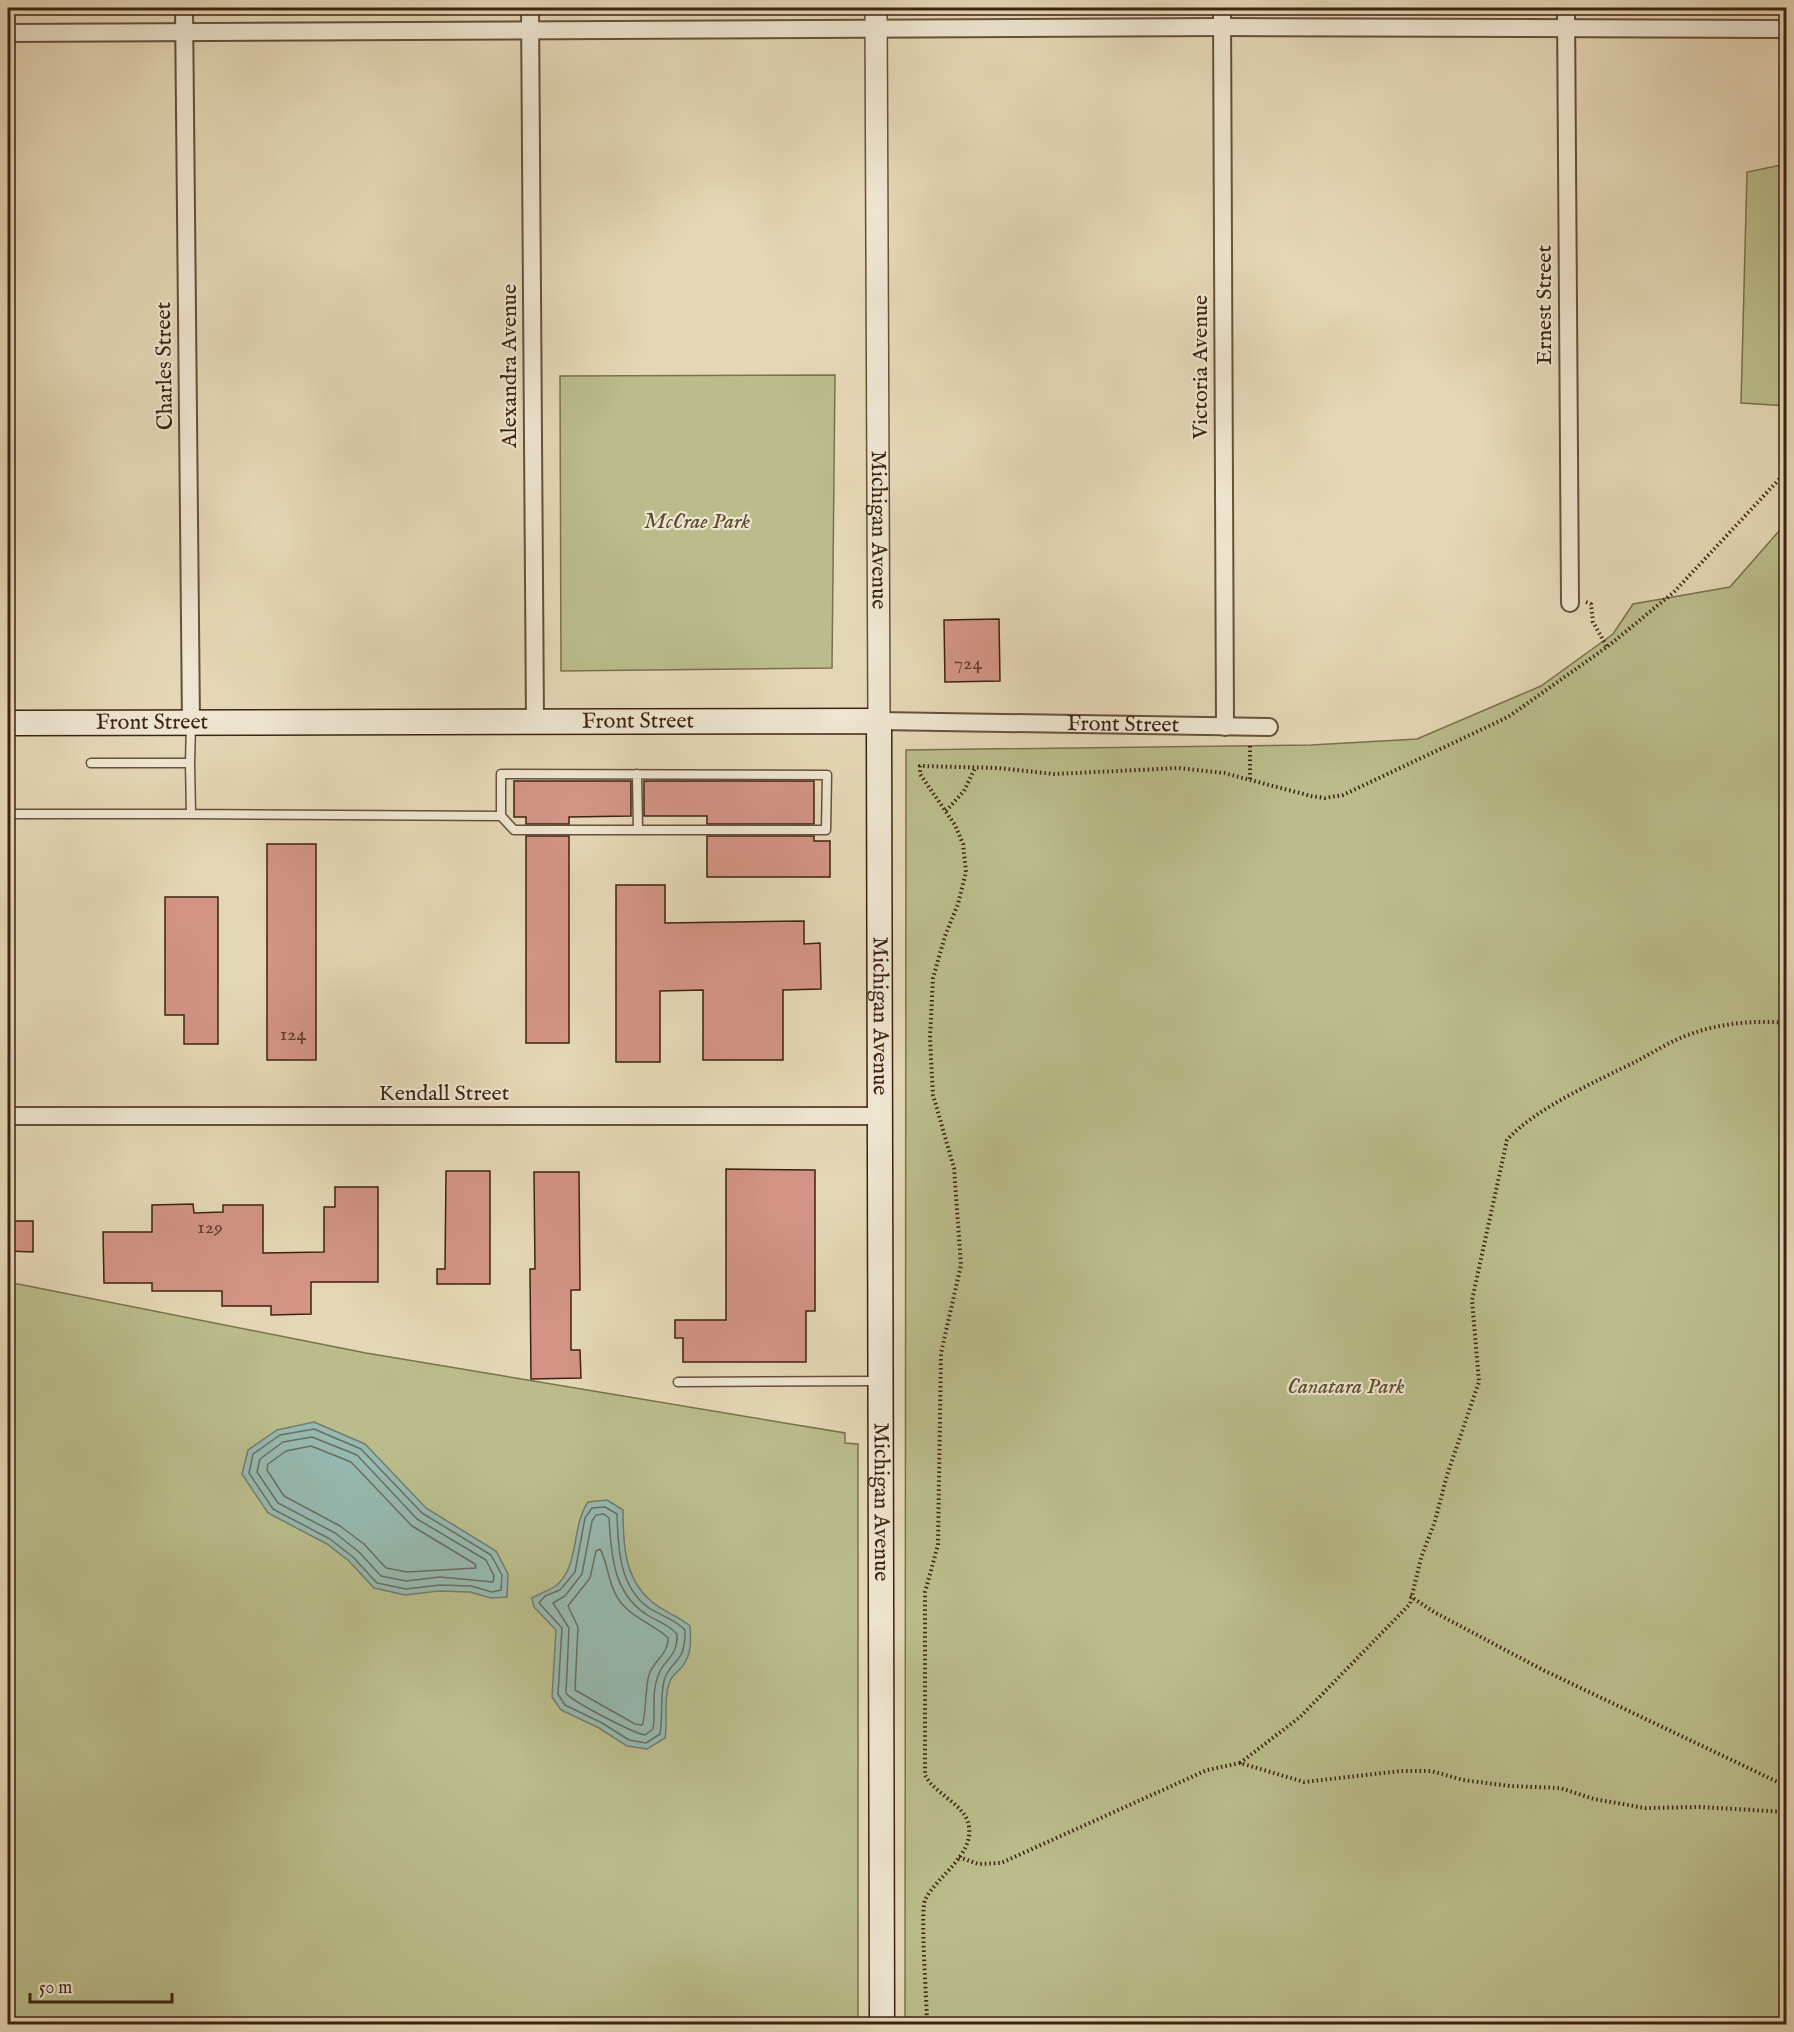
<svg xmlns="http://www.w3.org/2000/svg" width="1794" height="2032" viewBox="0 0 1794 2032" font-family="'IM FELL English',serif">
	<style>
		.green { fill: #babd8b; stroke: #7c704e; stroke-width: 1.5 }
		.water { fill: #96b9b0; stroke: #727d70; stroke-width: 1.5 }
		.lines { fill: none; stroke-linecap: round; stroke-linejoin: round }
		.shore { stroke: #6a6e60; stroke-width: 1.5 }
		.building { fill: #d39486; stroke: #3d2311; stroke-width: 1.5 }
		.service-casing { stroke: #67503a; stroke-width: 11 }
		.minor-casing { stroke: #67503a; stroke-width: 20 }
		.tertiary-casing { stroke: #67503a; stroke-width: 24 }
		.secondary-casing { stroke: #3d2311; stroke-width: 27 }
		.path { stroke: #3d2311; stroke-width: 4; stroke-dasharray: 1.5 3; stroke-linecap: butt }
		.service { stroke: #eee5d0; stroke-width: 8 }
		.minor { stroke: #eee5d0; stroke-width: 16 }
		.tertiary { stroke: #eee5d0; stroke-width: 21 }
		.secondary { stroke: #eee5d0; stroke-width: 24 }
		.labels { text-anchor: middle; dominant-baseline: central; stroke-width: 4.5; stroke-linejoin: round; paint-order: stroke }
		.number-label { font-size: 20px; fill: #623f2e }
		.street-label { font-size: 22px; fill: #3d2311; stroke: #eee5d0 }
		.park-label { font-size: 22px; font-style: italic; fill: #5c4a30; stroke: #eee5d0 }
	</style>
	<rect width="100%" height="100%" fill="#e5d7b6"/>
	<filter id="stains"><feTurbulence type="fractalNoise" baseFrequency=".00333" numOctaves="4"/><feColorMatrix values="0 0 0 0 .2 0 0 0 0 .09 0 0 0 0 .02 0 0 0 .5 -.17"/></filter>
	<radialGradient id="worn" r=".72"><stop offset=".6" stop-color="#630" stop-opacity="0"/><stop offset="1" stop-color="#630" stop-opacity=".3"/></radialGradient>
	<!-- green -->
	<path class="green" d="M1786 164V406L1741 403 1747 172Z
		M835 375 832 668 561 671 560 376Z
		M1786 523V2024H905L906 750 1311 745 1417 739 1541 686 1613 634 1633 604 1730 587Z
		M8 1282 366 1353 845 1433V1443L858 1444V2024H8Z"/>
	<!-- water -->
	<path class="water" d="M314 1422 365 1444 426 1508 496 1551 508 1574 507 1597 491 1598 470 1592 439 1591 405 1595 374 1588 349 1561 327 1544 268 1513 242 1474 248 1450 277 1430Z
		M607 1500 623 1510C623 1543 624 1578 651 1601 662 1611 678 1616 690 1626 691 1640 692 1654 682 1667 678 1671 672 1676 670 1681 663 1699 668 1720 665 1738L647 1749 627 1746 599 1728 561 1710 552 1697 556 1630 534 1607 532 1598C540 1593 551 1590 557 1585 580 1564 571 1527 588 1502Z"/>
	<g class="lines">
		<!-- shore -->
		<path class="shore" d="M314 1429 361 1449 422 1513 491 1555 502 1575 501 1590 492 1592 471 1586 440 1585 406 1589 377 1583 353 1557 330 1539 273 1509 249 1473 253 1454 280 1435Z
			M312 1437 357 1455 417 1519 486 1560 494 1576 493 1582 440 1577 406 1581 381 1576 359 1552 335 1533 278 1503 257 1472 260 1459 283 1442Z
			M311 1446 351 1462 412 1526 475 1564 476 1568 407 1572 386 1568 364 1544 340 1526 284 1496 267 1470 268 1464 286 1451Z
			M605 1507 617 1514C618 1548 619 1587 649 1608 661 1616 675 1619 685 1630 686 1665 670 1659 664 1681 660 1699 663 1716 660 1734L646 1743 629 1740 602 1723 565 1705 558 1694 562 1628 539 1603 545 1596 560 1590 575 1572 585 1518 592 1508Z
			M596 1515 604 1514 609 1518C611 1553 613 1593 646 1614 656 1621 668 1624 677 1634 678 1658 664 1658 658 1676 651 1694 656 1711 653 1729L645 1735C633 1733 571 1701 566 1693L569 1628 553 1603 565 1596 582 1574 592 1521Z
			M600 1549C609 1564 607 1587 623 1605 636 1620 655 1625 668 1638 669 1654 653 1661 649 1675 645 1687 646 1720 642 1725L635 1724 575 1690 578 1627 568 1606 590 1578 596 1551Z"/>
	</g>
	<!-- building -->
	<path class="building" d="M999 619 1000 681 945 682 944 620Z
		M514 781H631V816L569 817V824H526V817H514Z
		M644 781H814V824H707V816H644Z
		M526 836H569V1043H526Z
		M707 836H814V841H830V877H707Z
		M267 844H316V1060H267Z
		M616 885H665V923L804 921V944L820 943 821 989 783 990V1060H703V990L660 991V1062H616Z
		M165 897H218V1044H184V1015H165Z
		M726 1169 815 1170V1311H806V1362H683V1338H675V1320H726Z
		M446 1171H490V1284H437V1269H445Z
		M534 1172H579L580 1290H571V1350H580L581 1378 531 1379 530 1269H535Z
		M335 1187H378V1282H311V1314L271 1315V1306H222V1291H152V1283H104L103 1232H152V1205L193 1204 194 1213 223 1212V1205H263V1253L324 1252V1207H335Z
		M8 1221H33V1252L8 1251Z"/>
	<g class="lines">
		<!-- service casing -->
		<g class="service-casing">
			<path id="service" d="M91 763H190L191 724
				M190 763 191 814 501 816 514 830H826L827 775 501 774V816
				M637 774 638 830
				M8 814H191
				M678 1382 877 1381"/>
		</g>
		<!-- minor casing -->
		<g class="minor-casing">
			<g id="minor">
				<path d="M184 8 191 723"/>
				<path d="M530 8 535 723"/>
				<path d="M1222 8 1225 727"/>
				<path d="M1566 8 1570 603"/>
				<path d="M8 33 1222 27 1786 29"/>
				<path id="s1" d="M879 721 1269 727"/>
				<path d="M8 1116H880"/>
			</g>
		</g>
		<!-- tertiary casing -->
		<g class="tertiary-casing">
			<g id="tertiary">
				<path id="s2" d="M876 8 879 721"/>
			</g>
		</g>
		<!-- secondary casing -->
		<g class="secondary-casing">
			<g id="secondary">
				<path id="s3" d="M8 723 879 721 882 2024"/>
			</g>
		</g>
		<!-- path -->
		<path class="path" d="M1586 602 1591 604 1593 622 1607 647
			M1250 779V744
			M946 811 964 791 975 768
			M1410 1596 1434 1612 1543 1670 1786 1786
			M1240 1763 1300 1717 1410 1604 1421 1558 1435 1521 1447 1475 1479 1382 1472 1300 1507 1140C1534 1109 1599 1080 1637 1061 1654 1052 1672 1040 1691 1034 1720 1023 1756 1020 1786 1023
			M959 1857 978 1864 1001 1863 1207 1770 1240 1763 1304 1782 1401 1771H1431L1463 1780 1510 1786 1560 1788 1594 1799 1645 1808 1701 1807 1786 1812
			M927 2024C927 2005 920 1911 925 1900 936 1877 973 1856 969 1827 966 1804 935 1795 925 1775V1592L938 1545 941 1353 961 1265 954 1168 933 1095 930 1038 933 978 945 936 958 904 966 872 963 844 955 825 920 774V766L998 768 1054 774 1179 768 1224 773 1311 796 1325 798 1343 795 1508 717 1607 647 1674 592 1786 472"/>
		<!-- service -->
		<use href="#service" class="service"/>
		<!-- minor -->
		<use href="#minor" class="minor"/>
		<!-- tertiary -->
		<use href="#tertiary" class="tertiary"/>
		<!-- secondary -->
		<use href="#secondary" class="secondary"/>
	</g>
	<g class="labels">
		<!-- number labels -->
		<g class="number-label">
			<text x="968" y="663">724</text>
			<text x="293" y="1034">124</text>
			<text x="210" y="1227">129</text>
		</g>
		<!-- street labels -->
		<g class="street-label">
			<text transform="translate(1545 305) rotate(-90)">Ernest Street</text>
			<text transform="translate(165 366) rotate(-91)">Charles Street</text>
			<text transform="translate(510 366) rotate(-90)">Alexandra Avenue</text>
			<text transform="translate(1201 367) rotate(-90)">Victoria Avenue</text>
			<text stroke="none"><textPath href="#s2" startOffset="522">Michigan Avenue</textPath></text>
			<text stroke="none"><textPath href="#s3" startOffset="630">Front Street</textPath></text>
			<text stroke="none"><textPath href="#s3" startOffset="144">Front Street</textPath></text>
			<text stroke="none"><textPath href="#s1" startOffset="244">Front Street</textPath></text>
			<text stroke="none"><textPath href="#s3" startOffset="1166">Michigan Avenue</textPath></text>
			<text x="444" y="1094">Kendall Street</text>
			<text stroke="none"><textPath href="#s3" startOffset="1652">Michigan Avenue</textPath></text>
		</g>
		<!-- park labels -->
		<g class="park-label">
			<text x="697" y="522">McCrae Park</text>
			<text x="1346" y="1387">Canatara Park</text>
		</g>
	</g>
	<!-- margin -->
	<rect width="1794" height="2032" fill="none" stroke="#e5d7b6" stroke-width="30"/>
	<rect x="9" y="9" width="1776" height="2014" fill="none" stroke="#3d2311" stroke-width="3"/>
	<rect x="15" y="15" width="1764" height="2002" fill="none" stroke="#3d2311" stroke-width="1.5"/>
	<!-- scale -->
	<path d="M30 1993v9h142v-9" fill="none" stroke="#3d2311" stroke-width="3"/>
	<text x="39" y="1993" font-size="18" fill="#3d2311" stroke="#eee5d0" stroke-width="4.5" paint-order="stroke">50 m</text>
	<rect width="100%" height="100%" filter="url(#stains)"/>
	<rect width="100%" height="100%" fill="url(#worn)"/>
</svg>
